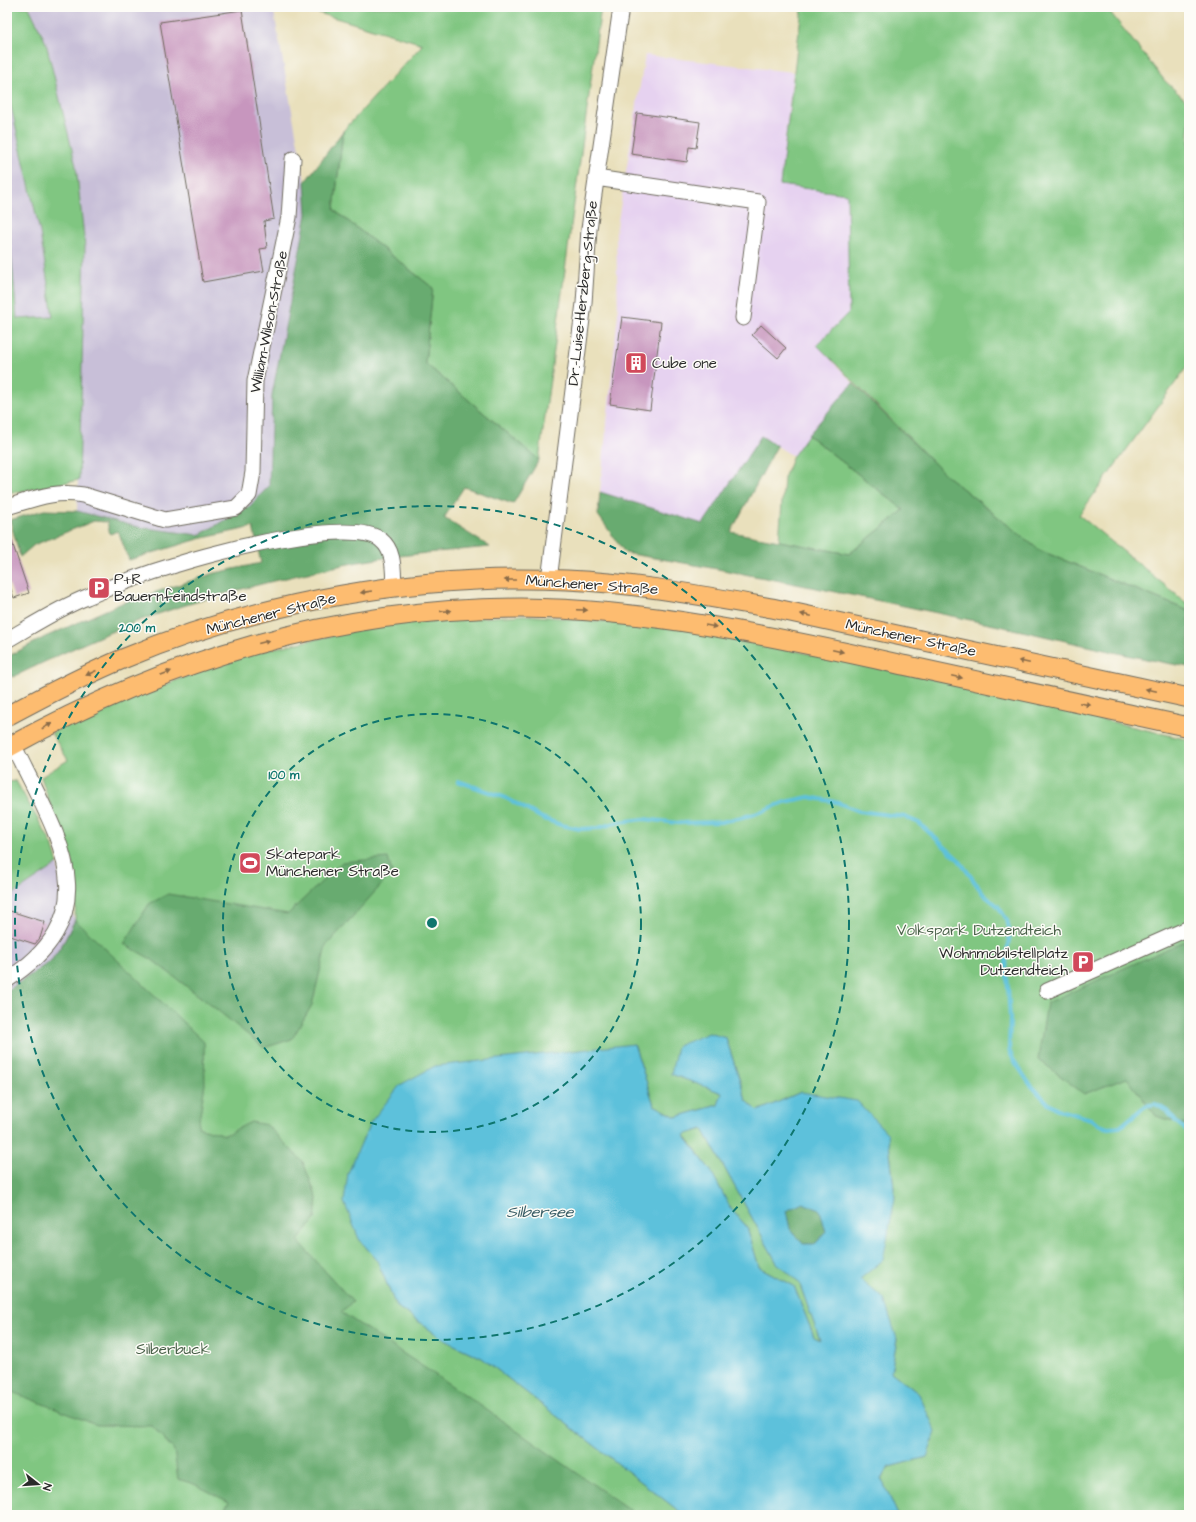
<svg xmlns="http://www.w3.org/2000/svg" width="1196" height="1522" viewBox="0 0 1196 1522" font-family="'Architects Daughter',sans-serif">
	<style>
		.built { fill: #e6d2f0 }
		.industrial { fill: #c8bfd8 }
		.green { fill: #80c681; stroke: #567856 }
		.forest { fill: #68ab6f; stroke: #4a6b4d }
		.water { fill: #5dc1db; stroke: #447683; fill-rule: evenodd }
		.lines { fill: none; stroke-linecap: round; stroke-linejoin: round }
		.stream { stroke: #5dc1db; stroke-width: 4 }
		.building { fill: #c796be }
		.minor-casing { stroke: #6e6a5e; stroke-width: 17 }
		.major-casing { stroke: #6e6a5e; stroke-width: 21 }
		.minor { stroke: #fff; stroke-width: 15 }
		.major { stroke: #fdbc70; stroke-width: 19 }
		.oneway { fill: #8a6c4a }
		.ring { fill: none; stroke: #0f766e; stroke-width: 2; stroke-dasharray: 7 5 }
		.labels { text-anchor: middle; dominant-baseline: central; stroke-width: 3; stroke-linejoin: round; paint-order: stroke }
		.street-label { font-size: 15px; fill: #2b2b2b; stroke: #fdfcf7 }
		.poi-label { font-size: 15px; fill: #2b2b2b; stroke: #fdfcf7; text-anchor: start }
		.park-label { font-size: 15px; fill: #496149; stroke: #fdfcf7 }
		.water-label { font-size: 16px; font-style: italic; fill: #3c6069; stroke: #fdfcf7 }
		.centre { fill: #0f766e; stroke: #fdfcf7; stroke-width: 2 }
		.ring-label { font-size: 12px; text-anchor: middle; font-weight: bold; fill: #0f766e; stroke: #fdfcf7; stroke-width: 3; stroke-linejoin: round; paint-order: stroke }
	</style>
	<rect width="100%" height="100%" fill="#fdfcf7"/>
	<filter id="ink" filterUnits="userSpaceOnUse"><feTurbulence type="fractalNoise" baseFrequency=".025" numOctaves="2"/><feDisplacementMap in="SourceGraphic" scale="8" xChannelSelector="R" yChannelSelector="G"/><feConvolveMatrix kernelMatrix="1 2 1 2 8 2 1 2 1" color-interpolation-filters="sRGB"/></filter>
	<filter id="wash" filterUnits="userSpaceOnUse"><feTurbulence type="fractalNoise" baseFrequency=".012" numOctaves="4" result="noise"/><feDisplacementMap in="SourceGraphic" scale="16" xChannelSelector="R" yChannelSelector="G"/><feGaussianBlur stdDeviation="0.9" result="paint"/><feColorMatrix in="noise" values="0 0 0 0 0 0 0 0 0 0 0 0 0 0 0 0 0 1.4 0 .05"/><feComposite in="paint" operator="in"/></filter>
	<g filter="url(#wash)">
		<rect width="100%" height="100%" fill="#e9e0bc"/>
		<!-- built -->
		<path class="built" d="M645 55 793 72 780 184 847 194 849 312 817 345 853 383 808 435 793 456 761 436 703 524 600 492 618 313 616 233Z"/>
		<!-- industrial -->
		<path class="industrial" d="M29 7H273L305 182 307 214 272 395 269 486 250 507 199 535 138 527 77 511 85 246 76 166 46 43Z
			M7 89 40 232 53 317 17 319 9 230 7 221Z
			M58 864 60 889 75 920 64 942 51 961 7 991V898Z"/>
		<!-- green -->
		<path class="green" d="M7 7H29L46 43 76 166 85 246 79 480 12 493 7 477V221L9 230 17 319 53 317 40 232 7 89Z
			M310 7H601L539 460 425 363 433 288 334 210 343 131 423 44 312 11Z
			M802 7H1106L1165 81 1189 103V364L1079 515 1189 605V611L1039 550 947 476 817 345 849 312 847 194 780 185Z
			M808 435 904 510 849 554 779 541 784 478 793 456Z
			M524 615 683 628 1025 698 1079 714 1189 740V1515H898L881 1479 889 1467 927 1457 919 1394 891 1372 897 1339 860 1279 895 1198 888 1134 801 1092 758 1111 746 1100 726 1038 671 1074 723 1093 718 1105 676 1117 654 1105 634 1044 359 1239 377 1260 396 1306 446 1341 482 1358 684 1515H7V991L51 961 64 942 75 920 76 888 72 858 52 810 41 777 68 760 51 733 70 722 238 656 390 623Z
			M16 781 52 844 58 864 7 898V782Z
			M703 1129 777 1263 799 1282 820 1340 814 1337 794 1286 759 1267 747 1227 731 1209 711 1171 684 1134Z"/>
		<!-- forest -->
		<path class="forest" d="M343 131 334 210 433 288 425 363 539 460 513 504 464 487 444 518 490 547C441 552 391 555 343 565 279 579 213 595 152 616 104 633 59 655 13 677L7 674V664L9 656 45 637 122 603 215 573 261 563 253 527 199 539 129 560 118 531 110 534 107 522 94 521 34 545 20 557 10 520 44 510 77 511 138 527 199 535 249 507 269 486 272 395 307 214 305 182Z
			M853 383 947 476 1039 550 1189 611V667C1128 657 1069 641 1008 628 881 601 754 574 625 553L598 515 600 492 703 524 761 436 777 446 731 532 849 554 904 510 808 435Z
			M388 858 392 873 326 946 312 1005 292 1039 264 1048 216 1009 151 959 124 944 149 904 168 894 288 914 342 862Z
			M75 920 204 1042 205 1084 198 1127 225 1135 251 1122 267 1125 303 1162 317 1198 315 1219 298 1241 353 1302 341 1312 461 1392 637 1515H221L229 1502 194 1484 178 1479 174 1450 152 1426 97 1425 7 1390V991L51 961 64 942Z
			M1189 939V1126L1156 1116 1127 1078 1084 1094 1038 1059 1047 1003Z
			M803 1203 820 1210 826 1232 815 1244H803L790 1229 786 1211Z"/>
		<!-- water -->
		<path class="water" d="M709 1033 726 1038 746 1100 758 1111 801 1092 857 1101 888 1134 895 1198 883 1260 860 1279 884 1299 897 1339 891 1372 919 1394 936 1432 927 1457 889 1467 881 1478 898 1515H684L482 1358 446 1341 396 1306 377 1260 359 1239 344 1202 348 1173 370 1123 400 1085 435 1066 634 1044 654 1105 676 1117 718 1105 722 1093 671 1074 677 1046ZM703 1129 777 1263 799 1282 820 1340 814 1337 794 1286 759 1267 747 1227 731 1209 711 1171 684 1135ZM803 1203 820 1210 826 1232 815 1244H803L790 1229 786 1211Z"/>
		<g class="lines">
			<!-- stream -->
			<path class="stream" d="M458 781 506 798 542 818 561 825 580 829 598 828 619 822 644 819 678 823 721 822 755 814 785 802 809 797 836 802 859 811 905 817 919 823 959 860 984 895 998 906 1007 920 1010 933 1006 958 1010 1018 1009 1050 1013 1059 1029 1083 1047 1102 1059 1110 1091 1119 1098 1125 1109 1128 1120 1127 1145 1106 1155 1104 1167 1111 1177 1123 1189 1132"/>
		</g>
		<g id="blocks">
			<!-- building -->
			<path class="building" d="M242 10 274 219 264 221 267 248 260 249 264 271 203 282 160 22Z
				M637 113 700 122 696 148 689 147 687 162 631 154Z
				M622 317 661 322 650 410 610 404Z
				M761 325 786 348 778 358 752 335Z
				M7 533H9L29 593 14 598 7 578Z
				M10 911 45 922 40 938 35 944 7 935V921Z"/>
		</g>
	</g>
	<g filter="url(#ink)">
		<use href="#blocks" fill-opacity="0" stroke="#6e6a5e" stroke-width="1"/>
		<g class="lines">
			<!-- minor casing -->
			<g class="minor-casing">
				<path id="minor" d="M596 178 758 202 743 318
					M7 507C34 499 54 490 83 495L165 520 236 508 249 495 253 472 255 381 289 217 293 159
					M549 580 584 303 589 229 621 7
					M7 640C33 625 59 608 87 597 115 585 145 574 175 565 211 553 352 516 381 540 395 551 393 571 394 587
					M7 980C115 910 54 832 13 744
					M1047 991 1189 928"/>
			</g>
			<!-- major casing -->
			<g class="major-casing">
				<path id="major" d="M7 716C46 695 84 675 125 658 262 601 419 573 567 580 636 583 704 596 772 608L1189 698
					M7 748C168 659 336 608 521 608 652 609 780 638 908 666 1001 687 1095 706 1189 727"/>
			</g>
			<!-- minor -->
			<use href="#minor" class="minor"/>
			<!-- major -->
			<use href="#major" class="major"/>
		</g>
		<!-- one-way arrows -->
		<defs><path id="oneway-solid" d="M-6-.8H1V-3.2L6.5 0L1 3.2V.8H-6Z"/></defs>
		<g class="oneway">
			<use href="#oneway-solid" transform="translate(510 580) rotate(180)"/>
			<use href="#oneway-solid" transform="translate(366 592) rotate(171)"/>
			<use href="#oneway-solid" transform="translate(582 610) rotate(3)"/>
			<use href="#oneway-solid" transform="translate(446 611) rotate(-4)"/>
			<use href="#oneway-solid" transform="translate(806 615) rotate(-168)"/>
			<use href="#oneway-solid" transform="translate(711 626) rotate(10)"/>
			<use href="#oneway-solid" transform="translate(264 642) rotate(-15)"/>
			<use href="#oneway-solid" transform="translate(838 651) rotate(12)"/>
			<use href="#oneway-solid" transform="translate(1024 662) rotate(-168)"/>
			<use href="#oneway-solid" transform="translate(91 673) rotate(155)"/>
			<use href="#oneway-solid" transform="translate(166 673) rotate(-21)"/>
			<use href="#oneway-solid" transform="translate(957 677) rotate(12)"/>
			<use href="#oneway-solid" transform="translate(1151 690) rotate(-168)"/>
			<use href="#oneway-solid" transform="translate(1085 704) rotate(12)"/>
			<use href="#oneway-solid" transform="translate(47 726) rotate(-28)"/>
		</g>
	</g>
	<!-- distance rings -->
	<g class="ring">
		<circle cx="432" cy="923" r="209"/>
		<circle cx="432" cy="923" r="417"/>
	</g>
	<!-- icons -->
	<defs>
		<g id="building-square" transform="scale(1.15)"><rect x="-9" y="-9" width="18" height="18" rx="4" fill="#d1495b" stroke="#fdfcf7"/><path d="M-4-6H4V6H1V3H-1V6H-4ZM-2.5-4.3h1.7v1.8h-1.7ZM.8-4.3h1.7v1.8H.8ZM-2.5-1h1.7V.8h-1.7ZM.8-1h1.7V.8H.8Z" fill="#fff"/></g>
		<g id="parking-square" transform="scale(1.15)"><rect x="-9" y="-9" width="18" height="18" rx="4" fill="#d1495b" stroke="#fdfcf7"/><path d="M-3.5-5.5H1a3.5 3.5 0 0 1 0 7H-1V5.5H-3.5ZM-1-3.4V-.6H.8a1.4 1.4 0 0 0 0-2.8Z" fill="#fff"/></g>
		<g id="stadium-square" transform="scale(1.15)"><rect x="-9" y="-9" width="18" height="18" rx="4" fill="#d1495b" stroke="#fdfcf7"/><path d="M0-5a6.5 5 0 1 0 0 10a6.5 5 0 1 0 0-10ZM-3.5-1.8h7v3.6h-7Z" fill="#fff"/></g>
	</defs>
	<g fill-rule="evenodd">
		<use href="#building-square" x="636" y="363"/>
		<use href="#parking-square" x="99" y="588"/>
		<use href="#stadium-square" x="250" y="863"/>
		<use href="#parking-square" x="1083" y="962"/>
	</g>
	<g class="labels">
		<!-- street labels -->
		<g class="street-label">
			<text transform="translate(583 293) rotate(-84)">Dr.-Luise-Herzberg-Straße</text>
			<text transform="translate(269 322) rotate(-79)">William-Wilson-Straße</text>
			<text transform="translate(592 585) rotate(4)">Münchener Straße</text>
			<text transform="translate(271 614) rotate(-14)">Münchener Straße</text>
			<text transform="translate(911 638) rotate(12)">Münchener Straße</text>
		</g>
		<!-- poi labels -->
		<g class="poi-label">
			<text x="652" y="363">Cube one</text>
			<text x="114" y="579">P+R<tspan x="114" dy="17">Bauernfeindstraße</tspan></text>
			<text x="266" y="854">Skatepark<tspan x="266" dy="17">Münchener Straße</tspan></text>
			<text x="1068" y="953" text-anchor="end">Wohnmobilstellplatz<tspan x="1068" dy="17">Dutzendteich</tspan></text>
		</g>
		<!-- park labels -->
		<g class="park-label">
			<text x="979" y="930">Volkspark Dutzendteich</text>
			<text x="173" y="1349">Silberbuck</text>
		</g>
		<!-- water labels -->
		<g class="water-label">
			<text x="540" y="1212">Silbersee</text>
		</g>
	</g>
	<circle cx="432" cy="923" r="6" class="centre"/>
	<g class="ring-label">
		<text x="137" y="632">200 m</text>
		<text x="284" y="779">100 m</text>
	</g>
	<!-- margin -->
	<rect width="1196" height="1522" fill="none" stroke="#fdfcf7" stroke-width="24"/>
	<!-- north arrow -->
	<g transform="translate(38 1484) rotate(107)" stroke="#fdfcf7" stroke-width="3" paint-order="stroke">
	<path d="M0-3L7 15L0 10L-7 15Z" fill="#2b2b2b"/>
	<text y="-6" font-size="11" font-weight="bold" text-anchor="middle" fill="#2b2b2b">N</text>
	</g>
</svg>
